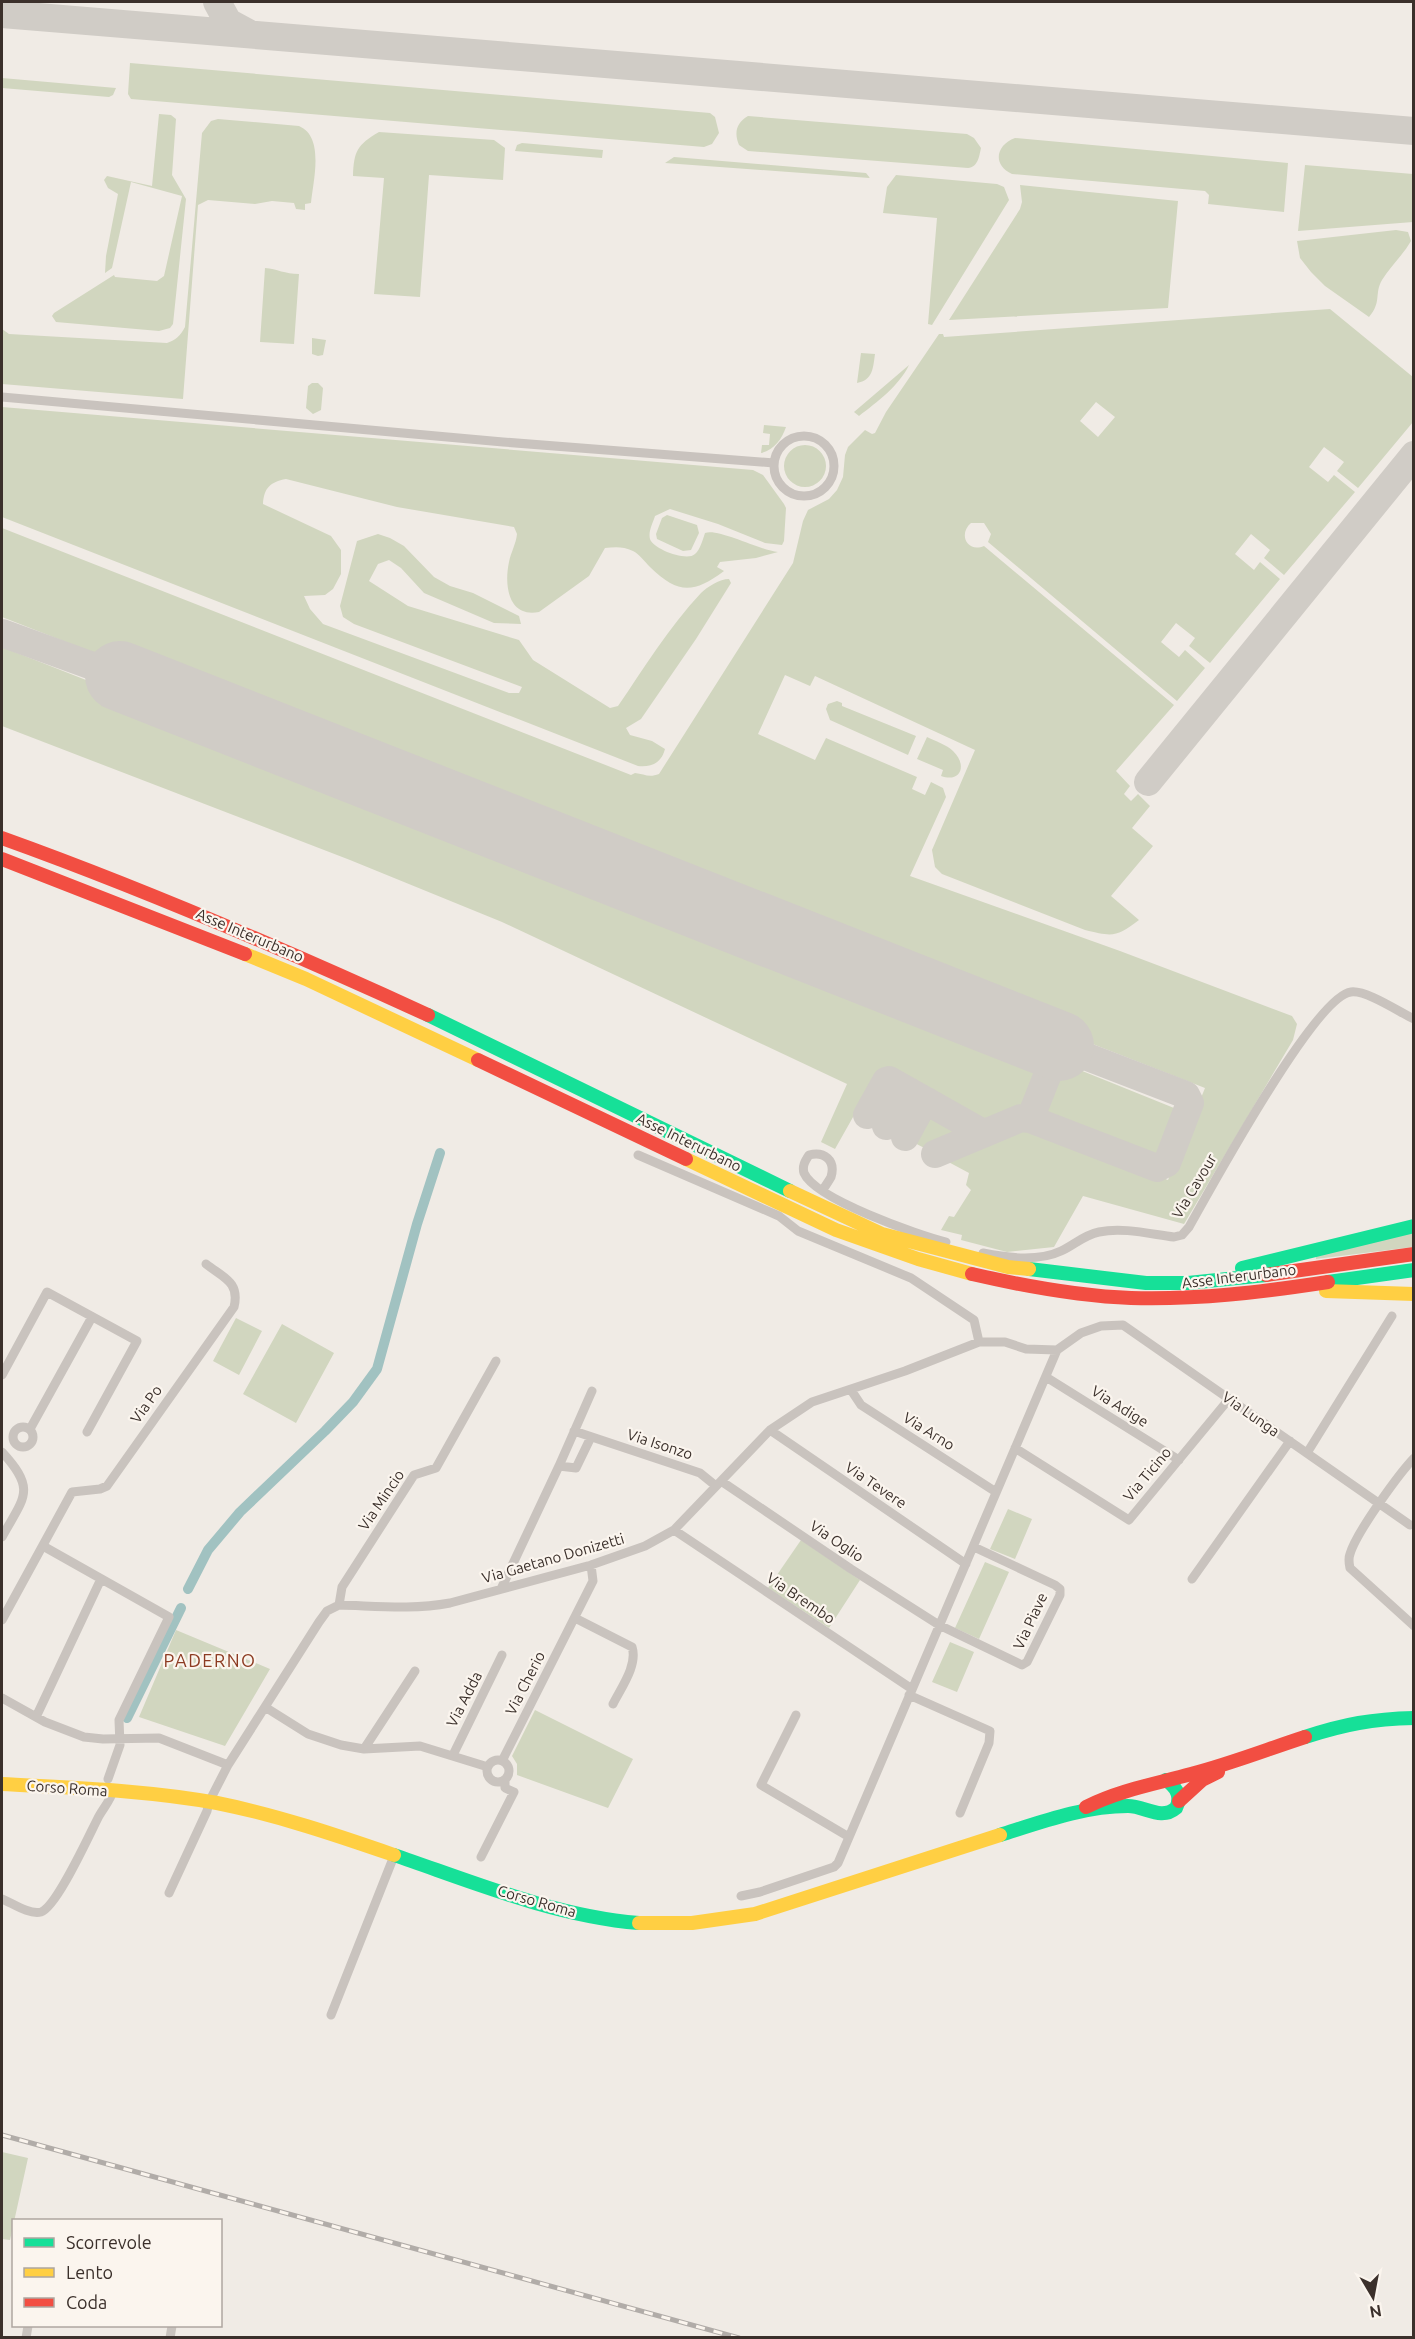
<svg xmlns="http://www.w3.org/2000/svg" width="1415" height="2339" viewBox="0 0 1415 2339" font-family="Ubuntu,sans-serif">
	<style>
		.green { fill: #d1d6bf; fill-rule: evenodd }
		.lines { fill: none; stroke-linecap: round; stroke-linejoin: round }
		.canal { stroke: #a1c2c1; stroke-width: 10 }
		.taxiway { stroke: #d0ccc6; stroke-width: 28 }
		.runway { stroke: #d0ccc6; stroke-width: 70 }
		.street { stroke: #c9c3be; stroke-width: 9 }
		.fast { stroke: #16e098; stroke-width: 14 }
		.slow { stroke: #ffcf43; stroke-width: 14 }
		.jam { stroke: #f24e42; stroke-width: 14 }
		.rail-casing { stroke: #b1aca8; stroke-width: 5 }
		.rail { stroke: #fbf5ee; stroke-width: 3; stroke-dasharray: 9; stroke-linecap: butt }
		.labels { text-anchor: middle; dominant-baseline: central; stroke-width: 4.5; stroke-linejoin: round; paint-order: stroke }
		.street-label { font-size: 15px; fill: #3b302b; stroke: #fbf5ee }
		.quarter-label { font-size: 18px; letter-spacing: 1.5px; fill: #8c3b22; stroke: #fbf5ee }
	</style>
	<rect width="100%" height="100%" fill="#f0ebe5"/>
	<!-- green -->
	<path class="green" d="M130 63 710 113 715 117 719 133 712 144 704 147 131 99 128 94Z
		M2 78 116 88 113 95 109 97 2 88Z
		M159 114 171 115 176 119 172 175 186 199 173 324 170 328 159 331 56 322 52 316 54 313 114 275 115 277 157 281 164 276 182 196 131 182 112 268 105 273 106 256 118 194 108 188 104 180 107 176 152 186Z
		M748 116 967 134 974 138 981 148C979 157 978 167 968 168L748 151 739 145C734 133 736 123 748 116Z
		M218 119 299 126C325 137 313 181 311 203L305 204V210L296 209 294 203 272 201 255 204 208 200 198 205 183 399 2 384V329L9 334 167 343C176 340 180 336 185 327L202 133 211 121Z
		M379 132 494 140 505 148 503 180 429 175 420 297 374 294 384 178 353 176C354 151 357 145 379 132Z
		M1015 138 1288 163 1284 212 1208 204 1209 195 1205 191 1012 174C992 165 996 145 1015 138Z
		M522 143 603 150 602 158 515 151 517 145Z
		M674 157 866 173 870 178 665 163Z
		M1305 165 1413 174V222L1298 231Z
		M896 175 997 184 1004 187 1009 200 932 325 928 324 937 218 883 213 887 187Z
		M1020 185 1178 201 1168 308 949 320 1020 209 1022 202Z
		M1396 230 1408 232 1411 241C1403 255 1390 267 1382 280 1374 294 1382 302 1369 317L1325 286 1311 272 1300 258 1297 241Z
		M265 268C277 269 285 274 299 274L294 344 260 342Z
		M1330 309 1413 377V422L1358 488 1337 471 1344 462 1324 447 1309 467 1328 482 1334 475 1355 492 1284 575 1264 558 1270 550 1251 534 1235 554 1254 570 1260 562 1280 579 1210 663 1189 646 1195 638 1176 623 1161 642 1179 657 1185 650 1205 668 1177 701 988 542 991 534 984 523H971C958 534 967 553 984 546L1174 705 1116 771 1130 786 1124 794 1131 801 1138 794 1150 806 1132 828 1153 846 1111 896 1139 920C1117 937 1113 937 1085 930L942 874 935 867 932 850 975 750 815 676 810 686 785 675 758 734 815 760 826 738 917 777 912 789 925 795 931 782 943 788 946 797 910 876 1120 951 1292 1016 1297 1024 1293 1040 1184 1224 1083 1196 1054 1247 1007 1252 961 1240 962 1235 941 1230 949 1216 954 1217 971 1190 966 1185 969 1173 941 1158 1010 1127 1025 1124 1168 1180 1205 1088 2 617V528L631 775 635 773C644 774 649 778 659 774L793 563 803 521 808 510 829 499 837 490 843 477 845 455 848 447 865 430 872 434 875 433 886 412 939 334H943L944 337ZM1096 402 1115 417 1098 437 1080 421Z
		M312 338 326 340 323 355 318 356 312 354Z
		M861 353 875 354C873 368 873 380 857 383Z
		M909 365C899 386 877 402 859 416L854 412Z
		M312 383H318L323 388 321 410 313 414 306 408 308 386Z
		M2 407 753 470 763 475 784 504 786 508 784 541 782 545 765 543 718 524 670 509 655 516C653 523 648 531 650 539 653 549 687 562 695 554 700 550 703 539 705 533 718 528 759 550 778 552L756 558 720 562 717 567 724 571C693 594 678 594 650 567 645 562 639 554 633 551 623 546 614 547 605 548L589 576 539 612C508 618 504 585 509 562 511 552 516 544 517 534L514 527 397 507 286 479C270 482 264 488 263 504L331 536 341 550V574L333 589 325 595 304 596 310 609 323 624 509 693H519L522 687 354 624 343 617 340 606 357 541 378 534 390 538 404 546 434 577 450 586 473 593 519 616 521 624 494 623 424 593 401 568 389 560 378 564 369 581 408 606 519 640 533 660 610 708 618 706C644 668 669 627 701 593 707 587 720 579 729 579L731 583 696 639 641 719 626 728 630 735 652 741 665 749C661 764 651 767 638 766L2 517Z
		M764 425 786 427C782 439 774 450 761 453L762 445H769L770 434 763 433Z
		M784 466a21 21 0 1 1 42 0a21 21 0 1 1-42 0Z
		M667 515 697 525 699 533 691 550 683 551 657 539 656 534 662 518Z
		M2 647 1044 1056 1047 1062 1045 1069 1032 1099 1020 1110 983 1127 885 1071 862 1112 857 1110 835 1149 821 1142 847 1084 502 922 350 860 2 726Z
		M837 701 842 703V706L916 736 908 755 830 720 826 709 828 704Z
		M927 737C935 741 947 745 953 751 967 764 962 783 941 776L943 770 917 759Z
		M1060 1062 1179 1110 1181 1116 1163 1157 1158 1161 1151 1160 1053 1120C1036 1104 1053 1081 1060 1062Z
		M895 1090 899 1092 881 1123 871 1118 887 1092Z
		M914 1100 918 1102 900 1134 890 1128 905 1103Z
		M934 1111V1112L971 1133 930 1151 909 1140 924 1114Z
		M1413 1230V1247L1316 1259V1254Z
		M236 1318 262 1331 239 1375 213 1361Z
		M282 1324 334 1353 296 1423 243 1394Z
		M1008 1509 1032 1519 1015 1559 990 1549Z
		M801 1540 860 1580 829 1628 768 1588Z
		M985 1562 1009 1572 979 1639 955 1628Z
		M176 1630 270 1669 225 1746 139 1717Z
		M950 1642 974 1652 957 1692 932 1682Z
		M535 1710 633 1759 608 1808 517 1775V1764L512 1756Z
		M2 2152 28 2158 10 2240 2 2239Z"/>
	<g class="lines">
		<!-- canal -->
		<path class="canal" d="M188 1589 208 1550 240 1512 325 1431 353 1402 377 1369 417 1224 440 1153
			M127 1718 181 1608"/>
		<!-- taxiway -->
		<path class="taxiway" d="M217 2 228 22 250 34
			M2 14 1414 131
			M2 633 120 676
			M1148 782 1414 455
			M867 1115 886 1081 889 1080 983 1133
			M886 1126 905 1092 909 1091
			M905 1137 923 1104 927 1101
			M935 1154 1021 1118 1030 1119 1157 1168 1167 1163 1190 1103 1186 1095 1059 1046 1030 1119"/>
		<!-- runway -->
		<path class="runway" d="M120 676 1059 1046"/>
		<!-- street -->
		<path class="street" d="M2 397 503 442 774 463
			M774 466a30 30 0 1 1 60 0a30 30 0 1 1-60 0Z
			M638 1155 779 1216 798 1231 911 1278 974 1320 979 1342
			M823 1190C825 1186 829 1181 831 1177 836 1160 824 1151 809 1155 805 1161 802 1166 804 1173 815 1199 918 1235 946 1242
			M983 1253C1007 1258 1038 1262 1061 1251 1074 1245 1084 1235 1099 1232 1123 1227 1150 1234 1174 1237L1182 1235 1189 1227C1210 1190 1315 996 1351 992 1367 990 1399 1012 1414 1019
			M2 1375 47 1292 137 1341 87 1432
			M1046 1377 1179 1460
			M851 1390 861 1405 996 1492
			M13 1437a10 10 0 1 1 20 0a10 10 0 1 1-20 0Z
			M30 1429 92 1317
			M770 1430 966 1564
			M574 1431 700 1473 716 1486
			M1015 1448 1129 1520 1229 1399
			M2 1452C37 1490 24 1497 2 1537
			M1307 1453 1392 1316
			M1414 1458C1398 1475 1356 1533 1350 1554 1348 1559 1349 1563 1350 1568L1414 1626
			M559 1466 576 1468 591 1437
			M721 1481 851 1569 939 1625 1022 1665 1027 1662 1060 1595V1589L1055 1585 974 1547
			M674 1530 912 1689
			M43 1546 169 1617 119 1720 120 1745 108 1779
			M1192 1579 1290 1441
			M501 1589 559 1466 592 1391
			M339 1605 342 1587 414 1475 436 1468 496 1361
			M575 1618 632 1647C638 1665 621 1688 613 1704
			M2 1620 72 1492 100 1489 107 1486 234 1307C240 1282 224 1278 206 1264
			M909 1695 990 1731 989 1743 960 1813
			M2 1698 45 1722 84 1737 103 1739 159 1738 228 1765
			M265 1707 308 1734 341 1745 364 1749 420 1746 488 1767
			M796 1715 761 1785 849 1837
			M36 1717 101 1579
			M364 1749 415 1671
			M453 1755 502 1655
			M487 1771a11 11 0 1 1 22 0a11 11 0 1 1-22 0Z
			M502 1761 593 1581 591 1565
			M481 1857 514 1792 505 1788V1780
			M169 1893 207 1811 209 1802 228 1765 319 1622 327 1611 339 1605C377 1606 412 1610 450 1603L591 1565 645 1546 674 1530 770 1430 812 1402 905 1371 979 1342H1005L1026 1349 1057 1350 1081 1333 1101 1326 1123 1325 1410 1525
			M741 1896 760 1892 834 1867 838 1863 1057 1350
			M2 1899C12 1903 29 1915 41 1912 57 1907 90 1833 99 1816 104 1807 110 1801 113 1791
			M331 2015 394 1856
			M26 2338 28 2326
			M170 2338 172 2326"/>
		<!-- fast -->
		<path class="fast" d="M428 1015 790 1191
			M1242 1268 1414 1226
			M1029 1269 1146 1283H1188L1266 1275
			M1328 1282 1414 1270
			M1305 1737C1345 1724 1372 1719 1414 1718
			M1000 1835C1041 1822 1084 1806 1128 1806 1145 1806 1161 1821 1176 1808 1182 1796 1176 1787 1166 1780
			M394 1855C473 1882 554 1916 639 1923"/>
		<!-- slow -->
		<path class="slow" d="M245 954 306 979 478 1060
			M686 1159 836 1230 918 1259 972 1274
			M790 1191 882 1234 1008 1267 1029 1269
			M1326 1291 1414 1294
			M2 1784C74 1788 146 1790 217 1803 277 1815 336 1835 394 1855
			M639 1923H692L755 1914 1000 1835"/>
		<!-- jam -->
		<path class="jam" d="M2 838C147 890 288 951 428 1015
			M2 859 245 954
			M478 1060 686 1159
			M972 1274C1024 1286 1077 1296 1131 1298 1197 1300 1263 1292 1328 1282
			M1266 1275 1414 1254
			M1179 1801 1202 1780 1218 1772
			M1086 1807C1120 1790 1155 1784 1191 1774 1230 1764 1268 1749 1305 1737"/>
		<!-- rail casing -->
		<g class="rail-casing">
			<path id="rail" d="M2 2135 739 2338"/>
		</g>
		<!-- rail -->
		<use href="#rail" class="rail"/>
	</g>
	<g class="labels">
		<!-- street labels -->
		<g class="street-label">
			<text transform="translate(250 935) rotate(23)">Asse Interurbano</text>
			<text transform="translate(689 1142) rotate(26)">Asse Interurbano</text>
			<text transform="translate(1194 1186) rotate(-59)">Via Cavour</text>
			<text transform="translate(1239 1276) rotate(-7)">Asse Interurbano</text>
			<text transform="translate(146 1404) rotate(-55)">Via Po</text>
			<text transform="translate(1120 1406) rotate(32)">Via Adige</text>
			<text transform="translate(1251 1414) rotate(35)">Via Lunga</text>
			<text transform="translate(929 1431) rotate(32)">Via Arno</text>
			<text transform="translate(660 1444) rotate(18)">Via Isonzo</text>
			<text transform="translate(1147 1474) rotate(-50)">Via Ticino</text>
			<text transform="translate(876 1485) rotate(34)">Via Tevere</text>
			<text transform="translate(381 1500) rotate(-56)">Via Mincio</text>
			<text transform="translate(837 1541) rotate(34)">Via Oglio</text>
			<text transform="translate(553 1558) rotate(-16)">Via Gaetano Donizetti</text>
			<text transform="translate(801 1598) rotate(34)">Via Brembo</text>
			<text transform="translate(1030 1621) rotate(-65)">Via Piave</text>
			<text transform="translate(525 1683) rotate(-63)">Via Cherio</text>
			<text transform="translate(464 1699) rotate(-63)">Via Adda</text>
			<text transform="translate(67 1788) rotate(4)">Corso Roma</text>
			<text transform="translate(537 1901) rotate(16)">Corso Roma</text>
		</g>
		<!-- quarter labels -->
		<g class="quarter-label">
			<text x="210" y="1660">PADERNO</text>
		</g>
	</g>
	<!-- border -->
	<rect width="1415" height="2339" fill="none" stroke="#3b302b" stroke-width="6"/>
	<!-- legend -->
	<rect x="12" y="2219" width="210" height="108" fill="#fbf5ee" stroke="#aea6a0" stroke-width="1.5"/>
	<rect x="24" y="2238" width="30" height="9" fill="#16e098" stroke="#aea6a0" stroke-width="1.5"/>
	<text x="66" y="2249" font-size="18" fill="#3b302b">Scorrevole</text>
	<rect x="24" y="2268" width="30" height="9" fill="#ffcf43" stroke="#aea6a0" stroke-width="1.5"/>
	<text x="66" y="2279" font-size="18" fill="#3b302b">Lento</text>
	<rect x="24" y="2298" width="30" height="9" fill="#f24e42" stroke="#aea6a0" stroke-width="1.5"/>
	<text x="66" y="2309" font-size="18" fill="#3b302b">Coda</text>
	<!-- north arrow -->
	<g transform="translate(1373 2297) rotate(170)" stroke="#fbf5ee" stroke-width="4.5" paint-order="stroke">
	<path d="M0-4.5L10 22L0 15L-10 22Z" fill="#3b302b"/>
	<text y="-9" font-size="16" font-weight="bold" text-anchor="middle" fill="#3b302b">N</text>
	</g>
</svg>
